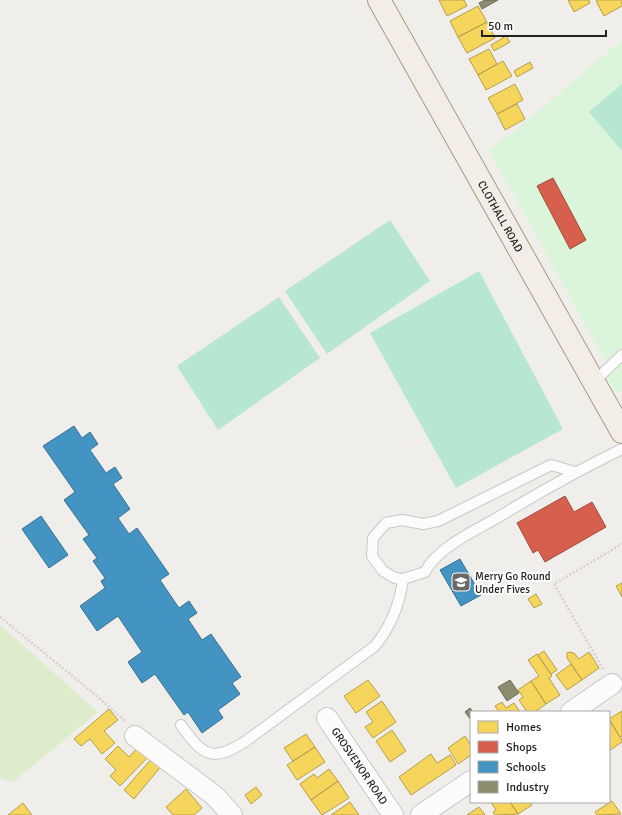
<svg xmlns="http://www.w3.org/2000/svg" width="622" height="815" viewBox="0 0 622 815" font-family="Signika,sans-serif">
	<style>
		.grass { fill: #ddeccb }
		.park { fill: #daf5da }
		.pitch { fill: #b7e6d2 }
		.homes { fill: #f6d55c; stroke: #b69f4b }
		.shops { fill: #d6604d; stroke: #a04d40 }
		.schools { fill: #4393c3; stroke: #397193 }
		.industry { fill: #8c8c6e; stroke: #6c6c57 }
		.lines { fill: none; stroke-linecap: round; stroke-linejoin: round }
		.lane-casing { stroke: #c9c8c7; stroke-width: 12 }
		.street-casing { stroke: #c9c8c7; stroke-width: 22 }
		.primary-casing { stroke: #a79c86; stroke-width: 24 }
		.path { stroke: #dccecd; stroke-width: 2.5; stroke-dasharray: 2 2; stroke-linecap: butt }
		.lane { stroke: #fdfcfc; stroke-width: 10 }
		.street { stroke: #fdfcfc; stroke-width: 20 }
		.primary { stroke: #f3ede7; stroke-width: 22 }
		.labels { text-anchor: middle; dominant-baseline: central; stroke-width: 4; stroke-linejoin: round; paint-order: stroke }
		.street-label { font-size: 11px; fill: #222; stroke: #fff }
		.poi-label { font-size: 11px; fill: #222; stroke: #fff; text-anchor: start }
	</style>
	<rect width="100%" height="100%" fill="#f0eeeb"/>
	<!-- grass -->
	<path class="grass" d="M0 625 98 712 13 782 0 778Z"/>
	<!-- park -->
	<path class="park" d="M622 40V390L616 393 605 373 610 367 597 346 489 150 516 130Z"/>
	<!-- pitch -->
	<path class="pitch" d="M622 84V151L589 112Z
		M390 220 430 281 327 354 285 291Z
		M479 271 563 429 456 488 370 333Z
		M279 297 320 358 218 430 177 366Z"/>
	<!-- homes -->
	<path class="homes" d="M439 0H464L467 6 447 16Z
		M568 0H589L590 3 574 12Z
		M598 0H622V6L604 16 596 1Z
		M478 6 487 22 458 37 450 21Z
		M487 22 495 38 467 53 458 37Z
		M506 36 510 42 494 51 491 45Z
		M489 49 497 64 478 75 469 59Z
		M503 61 512 76 486 90 478 75Z
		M530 62 533 68 517 77 514 71Z
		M515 84 523 100 497 114 488 98Z
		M517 104 525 119 505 130 497 114Z
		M622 583V597L616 586Z
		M536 594 542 604 534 608 528 599Z
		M544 651 557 670 551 674 538 655Z
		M570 652 574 653 579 659 589 652 599 668 582 680 567 658V653Z
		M537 654 552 676 549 678 560 695 546 704 531 681 539 676 528 660Z
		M571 664 582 680 567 690 556 675Z
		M368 680 380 696 356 713 344 696Z
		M531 681 546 704 535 712H527L519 700 523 697 518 690Z
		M382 701 396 722 373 738 365 727 373 722 366 712Z
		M502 702 506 708 514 703 520 712H499L495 706Z
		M109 709 118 720 104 731 115 743 102 754 90 739 81 746 74 739Z
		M622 711V736L620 737 609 719Z
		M609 720 622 740V742L609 751Z
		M392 730 406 751 390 762 376 741Z
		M306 734 315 747 293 761 284 748Z
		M465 736 471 745V755L458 764 448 748Z
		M140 745 150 755 120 786 110 776 116 770 105 759 118 746 129 757Z
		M315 747 325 762 297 780 287 765Z
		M431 754 437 763 450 755 456 765 411 795 399 777Z
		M154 756 163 764 134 799 124 790Z
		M329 769 338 781 311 800 300 784 314 774 317 778Z
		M338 781 349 798 322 815 311 800Z
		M256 787 262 795 251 804 245 795Z
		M186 789 202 808 194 815H173L166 807Z
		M612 801 621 814 597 815 595 812Z
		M350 802 359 815H331Z
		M491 802H510L518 814 495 815 493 812 496 810Z
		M510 802H530L532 805 518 814Z
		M23 803 32 815H8Z
		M479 807 485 815H467Z"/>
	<!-- shops -->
	<path class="shops" d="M553 178 586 240 570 249 537 186Z
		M565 496 574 512 592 502 606 527 545 562 538 550 533 553 517 523Z"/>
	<!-- schools -->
	<path class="schools" d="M74 426 82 438 90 432 98 444 90 450 106 473 115 467 122 478 113 484 130 509 118 518 129 534 137 528 169 574 160 580 179 608 189 601 197 613 188 619 202 640 211 634 241 677 232 683 240 694 218 710 223 718 202 733 188 712 184 715 155 674 142 683 128 662 142 652 118 616 97 631 80 606 105 588 101 581 105 578 93 561 97 558 83 539 89 535 64 500 75 492 43 446Z
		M41 516 68 555 49 568 22 529Z
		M460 559 481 595 461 606 440 570Z"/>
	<!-- industry -->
	<path class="industry" d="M485 0H498L482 9 479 3Z
		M510 680 519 693 507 701 498 687Z
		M470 708 473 712H471V720L465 712Z"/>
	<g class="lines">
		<!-- lane casing -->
		<g class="lane-casing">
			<path id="lane" d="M593 380 601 375 622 355
				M575 472 551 465 438 521 423 524 402 520 386 523 373 538 372 556 383 571 395 578 403 579 425 572C437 548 474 531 497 518 538 493 579 470 622 449
				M181 725C203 756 212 763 246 741L375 646C391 626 400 603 403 579"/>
		</g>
		<!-- street casing -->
		<g class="street-casing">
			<g id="street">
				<path d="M571 712 612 684"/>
				<path id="s1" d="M327 718 393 815"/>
				<path d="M135 736 215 796 232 815"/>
				<path d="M421 815 471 781"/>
			</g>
		</g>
		<!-- primary casing -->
		<g class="primary-casing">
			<g id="primary">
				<path id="s2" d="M379 0 622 432"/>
			</g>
		</g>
		<!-- path -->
		<path class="path" d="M0 617 91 691 126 722
			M603 669 554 584 622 544"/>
		<!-- lane -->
		<use href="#lane" class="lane"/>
		<!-- street -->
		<use href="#street" class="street"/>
		<!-- primary -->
		<use href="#primary" class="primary"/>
	</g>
	<!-- icons -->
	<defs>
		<g id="school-square" transform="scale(1)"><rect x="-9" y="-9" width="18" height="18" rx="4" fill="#6a6968" stroke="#fff"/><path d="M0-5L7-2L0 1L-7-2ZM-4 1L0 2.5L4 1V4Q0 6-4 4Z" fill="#fff"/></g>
	</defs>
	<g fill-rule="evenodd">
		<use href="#school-square" x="461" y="582"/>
	</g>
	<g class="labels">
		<!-- street labels -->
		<g class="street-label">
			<text stroke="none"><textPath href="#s2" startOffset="248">CLOTHALL ROAD</textPath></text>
			<text stroke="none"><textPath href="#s1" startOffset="58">GROSVENOR ROAD</textPath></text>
		</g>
		<!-- poi labels -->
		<g class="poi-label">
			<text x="475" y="576">Merry Go Round<tspan x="475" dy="13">Under Fives</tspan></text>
		</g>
	</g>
	<!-- legend -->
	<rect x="470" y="711" width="140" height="92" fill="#ffffff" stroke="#a7a7a7"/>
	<rect x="478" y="721" width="20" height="12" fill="#f6d55c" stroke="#a7a7a7"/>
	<text x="506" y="731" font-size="12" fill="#222222">Homes</text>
	<rect x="478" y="741" width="20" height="12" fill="#d6604d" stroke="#a7a7a7"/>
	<text x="506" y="751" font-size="12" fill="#222222">Shops</text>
	<rect x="478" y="761" width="20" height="12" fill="#4393c3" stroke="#a7a7a7"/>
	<text x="506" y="771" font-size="12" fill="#222222">Schools</text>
	<rect x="478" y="781" width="20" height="12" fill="#8c8c6e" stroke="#a7a7a7"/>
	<text x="506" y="791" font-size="12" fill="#222222">Industry</text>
	<!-- scale -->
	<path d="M482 30v6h124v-6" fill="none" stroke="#222222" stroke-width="2"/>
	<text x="488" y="30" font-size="12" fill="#222222" stroke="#ffffff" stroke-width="3" paint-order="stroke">50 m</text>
</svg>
